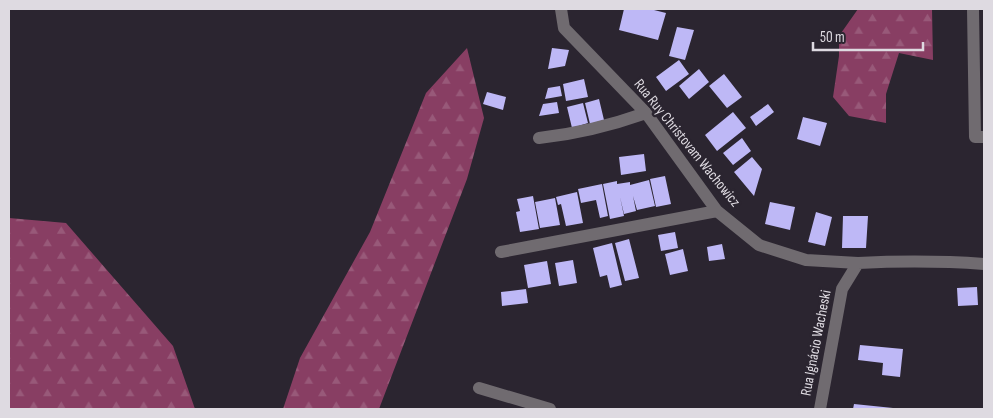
<svg xmlns="http://www.w3.org/2000/svg" width="993" height="418" viewBox="0 0 993 418" font-family="'Sofia Sans Condensed',sans-serif">
	<style>
		.forest { fill: url(#forest-firs) }
		.building { fill: #beb8f6 }
		.lines { fill: none; stroke-linecap: round; stroke-linejoin: round }
		.minor { stroke: #706b70; stroke-width: 12 }
		.labels { text-anchor: middle; dominant-baseline: central; stroke-width: 5; stroke-linejoin: round; paint-order: stroke }
		.street-label { font-size: 15px; fill: #dedae1; stroke: #2b2530 }
	</style>
	<defs>
		<pattern id="forest-firs" width="22" height="20" patternUnits="userSpaceOnUse" patternTransform="scale(1.25)"><rect width="22" height="20" fill="#883e63"/><path d="M5 1l3.5 6h-7zM16 11l3.5 6h-7z" fill="#985979"/></pattern>
	</defs>
	<rect width="100%" height="100%" fill="#2b2530"/>
	<!-- forest -->
	<path class="forest" d="M858 9H932L933 60 899 53 886 94V123L849 116 833 97 839 56V36Z
		M467 48 484 118 467 179 379 409H283L300 358 370 232 426 93Z
		M9 218 66 223 173 346 195 409H9Z"/>
	<!-- building -->
	<path class="building" d="M624 9H650L666 13 658 40 619 30Z
		M677 27 694 30 685 60 669 56Z
		M552 48 569 50 565 66 548 69Z
		M679 60 689 74 666 91 656 77Z
		M699 69 709 82 689 99 679 86Z
		M724 74 742 97 727 108 709 86Z
		M584 79 588 97 566 101 563 84Z
		M560 86 562 96 545 99 548 88Z
		M487 92 506 97 503 110 483 104Z
		M599 99 604 120 590 124 585 103Z
		M557 102 559 113 539 116 543 104Z
		M583 103 588 123 572 128 567 107Z
		M768 104 774 112 756 126 750 117Z
		M733 112 746 128 717 151 705 135Z
		M803 117 827 123 820 146 797 139Z
		M742 138 751 151 733 165 723 153Z
		M644 154 646 171 621 175 619 157Z
		M752 157 762 169 754 196 734 172Z
		M665 176 671 204 656 207 650 179Z
		M649 180 655 206 637 210 633 196 636 211 624 214 620 197 624 216 610 219 603 184 617 181V184L630 182V185Z
		M602 184 608 216 600 218 596 200 581 203 578 189Z
		M577 192 583 223 566 226 561 204 558 205 556 197Z
		M533 196 539 229 520 232 516 212 520 211 517 199Z
		M555 198 560 225 540 228 535 202Z
		M770 202 795 207 790 230 765 224Z
		M816 212 832 217 825 246 808 242Z
		M843 216H868L866 248H842Z
		M675 232 678 248 661 251 658 235Z
		M629 239 639 278 625 281 615 243Z
		M612 243 622 285 610 288 607 275 600 277 593 248Z
		M722 244 725 259 709 261 707 247Z
		M683 249 688 271 670 275 665 254Z
		M573 260 577 283 559 286 555 263Z
		M547 261 551 284 528 288 524 265Z
		M977 287 978 305 958 306 957 288Z
		M526 289 528 303 502 306 501 292Z
		M860 345 903 349 900 377 882 375 883 363 858 360Z
		M854 404 893 408V409H853Z"/>
	<g class="lines">
		<!-- minor -->
		<path class="minor" d="M561 9 564 28 646 113 717 211 759 245 806 260 858 263
			M973 9 975 137H984
			M539 138C576 134 612 125 646 113
			M501 252 717 211
			M479 388 550 409
			M820 409 842 289 858 263C900 261 942 261 984 264"/>
	</g>
	<g class="labels">
		<!-- street labels -->
		<g class="street-label">
			<text transform="translate(687 143) rotate(51)">Rua Ruy Christovam Wachowicz</text>
			<text transform="translate(816 343) rotate(-79)">Rua Ignácio Wacheski</text>
		</g>
	</g>
	<!-- border -->
	<rect width="993" height="418" fill="none" stroke="#dedae1" stroke-width="20"/>
	<!-- scale -->
	<path d="M813 42v8h110v-8" fill="none" stroke="#dedae1" stroke-width="2.5"/>
	<text x="820" y="42" font-size="15" fill="#dedae1" stroke="#2b2530" stroke-width="4" paint-order="stroke">50 m</text>
</svg>
